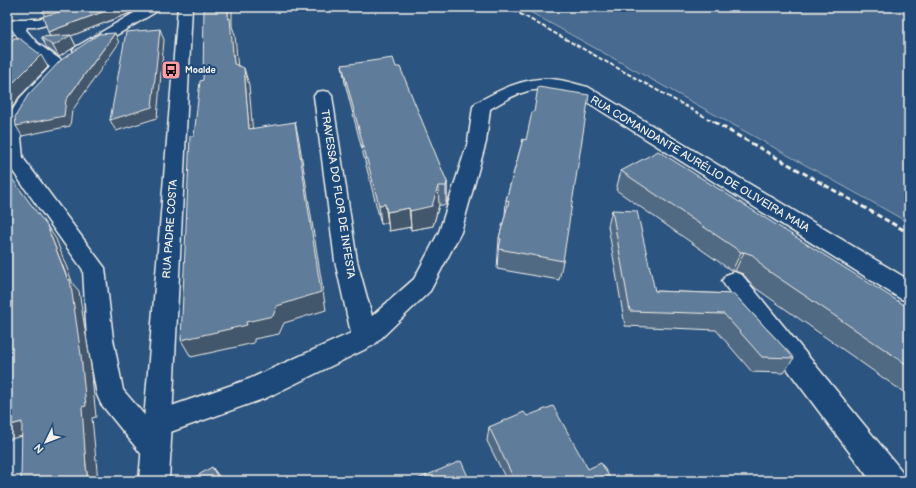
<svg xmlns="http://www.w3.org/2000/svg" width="916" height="488" viewBox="0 0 916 488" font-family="'Balsamiq Sans',sans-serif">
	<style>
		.green { fill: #496b90; stroke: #9eaebc }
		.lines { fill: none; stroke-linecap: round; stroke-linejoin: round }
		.minor-casing { stroke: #f4f1e8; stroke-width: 3 }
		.tertiary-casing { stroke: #f4f1e8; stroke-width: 3 }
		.minor { fill: #1f4a7a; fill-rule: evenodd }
		.tertiary { fill: #1f4a7a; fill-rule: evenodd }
		.rail-far1 { stroke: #f4f1e8; stroke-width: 2; stroke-dasharray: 4.5 2; stroke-linecap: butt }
		.rail { stroke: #f4f1e8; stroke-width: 3; stroke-dasharray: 5.5 3; stroke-linecap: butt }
		.wall { fill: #516a84; stroke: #f4f1e8 }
		.shaded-wall { fill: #42566c; stroke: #f4f1e8 }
		.building { fill: #5e7b9a; stroke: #f4f1e8 }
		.labels { text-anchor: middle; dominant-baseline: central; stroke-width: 4; stroke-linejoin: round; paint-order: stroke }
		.far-poi-label { font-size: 9px; font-weight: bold; fill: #f4f1e8; stroke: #1f4a7a; text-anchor: start }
		.street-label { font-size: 11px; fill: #f4f1e8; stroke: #1f4a7a }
	</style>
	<rect width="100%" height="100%" fill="#2c5481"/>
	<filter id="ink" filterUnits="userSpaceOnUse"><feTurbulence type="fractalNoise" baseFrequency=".025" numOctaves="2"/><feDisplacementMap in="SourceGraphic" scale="8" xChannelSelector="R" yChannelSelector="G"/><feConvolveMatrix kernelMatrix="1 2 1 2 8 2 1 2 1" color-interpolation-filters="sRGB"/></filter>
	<g filter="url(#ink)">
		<!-- green -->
		<path class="green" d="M521 7H909V223L863 197Z"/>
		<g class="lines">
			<!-- minor casing -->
			<g class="minor-casing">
				<path id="minor" d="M84 7H108L106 10 38 27H27L26 30 37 43 65 63 67 66 33 104 20 127 23 158 105 268 113 339 123 390 146 417 147 415 157 411 249 379 351 333 335 261 314 96 317 92 323 91 329 92 332 96 357 261 372 316 414 279 439 232 468 142 473 107 476 103C499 90 524 77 552 79 564 80 576 84 588 87L909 280V301L901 299 576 95C538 85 524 88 490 109L486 142 461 232 430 291 374 345 266 398 162 435 167 441 171 451 167 461 157 465 147 461 101 404 97 395 87 339 83 270 7 163V119L20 98 50 67 27 49 12 30 7 31V22L20 19H38Z
					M144 7H161L159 10 86 53 81 55 76 53 73 50 76 47Z
					M734 272 742 275 901 470 905 481H871L726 287 722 281 726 275Z"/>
			</g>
			<!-- tertiary casing -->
			<g class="tertiary-casing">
				<path id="tertiary" d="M178 7H192L169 481H139Z"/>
			</g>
			<!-- minor -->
			<use href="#minor" class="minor"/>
			<!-- tertiary -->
			<use href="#tertiary" class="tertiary"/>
			<!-- rail-far1 -->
			<path class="rail-far1" d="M508 7 716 123"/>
			<!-- rail -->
			<path class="rail" d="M714 122 909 233"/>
		</g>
		<!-- wall -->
		<path class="wall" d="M40 7H78L130 13 71 36 76 46 59 57 47 48 41 37H50L45 15Z
			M342 65 396 67 447 182V201L446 205H439L433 226 411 230V227L389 231 388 223 381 224 345 83Z
			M523 139 563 261 559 280 497 269 499 238 505 216 506 200Z
			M621 171 909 308V396L754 287 743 274 735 271H732L616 190Z
			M612 210 655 291 734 294 794 358 783 373 752 372 716 330 625 326 608 226Z
			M527 416 588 469 612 481H507L487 441 489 427Z"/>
		<!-- shaded-wall -->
		<path class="shaded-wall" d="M40 7H78L45 16Z
			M116 7H143L130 13 71 36 76 46 59 57 53 46V43L48 32Z
			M228 7H232V26L235 35 239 82 234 64 228 19Z
			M160 29 164 40 157 118 116 131 110 120Z
			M115 33 119 43 72 111 70 126 22 136 16 126 66 100Z
			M15 34 21 44 7 51V38Z
			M41 55 48 67 19 97 7 116V91L11 85Z
			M244 68 249 85 254 147 249 129Z
			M295 122 299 140 326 310 284 323 279 334 254 339V343L191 357 181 340 246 322Z
			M447 182V201L446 205V186Z
			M438 186 439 205 433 226 411 230 410 211Z
			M385 204 388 223 381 224 379 205Z
			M409 208 411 227 389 231 387 212Z
			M47 226 56 239 73 284 79 291 91 367 96 417 92 418 98 481H88L86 466 68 280Z
			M741 252H744L735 271H732Z
			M22 422 34 433 7 440V426Z
			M212 467 219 476 222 481H220Z"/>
		<!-- building -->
		<path class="building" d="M79 7H116L48 32 43 16Z
			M204 7H228V19L230 18 234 64 244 68 249 129 295 122 321 292 277 306 273 316 246 322 247 325 181 340 190 136H194L200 81 203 80Z
			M7 24 9 26 15 34 7 38Z
			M160 29 152 107 110 120 126 32Z
			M115 33 66 100 64 116 16 126 15 117 28 95 61 60 99 34Z
			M71 35 53 46 41 37Z
			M14 38H19L41 55 11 85 7 91V47Z
			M393 58 396 67H400L447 182 446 186H438L432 206 410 211 409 208 387 212 385 204 379 205 342 65Z
			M538 87 589 95 563 261 499 249 501 239 499 238 509 201 506 200 523 139 526 140 532 112H534Z
			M658 151 909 308V366L764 268 753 255 744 252H741L621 171Z
			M7 172 47 226 68 280 70 279 81 355 86 406 82 407 86 466 88 481H21L22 422 7 426Z
			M612 210 637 211 655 291 734 294 794 358 762 357 724 314 630 311Z
			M553 406 588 469 601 463 612 481H515L489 427 524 412 527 416Z
			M461 461 470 481H413Z
			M212 467 220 481H197L195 477Z
			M623 478 625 481H617Z"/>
	</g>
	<!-- icons -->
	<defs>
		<g id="bus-square" transform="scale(1)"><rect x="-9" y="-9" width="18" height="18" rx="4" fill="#ff9aa2" stroke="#1f4a7a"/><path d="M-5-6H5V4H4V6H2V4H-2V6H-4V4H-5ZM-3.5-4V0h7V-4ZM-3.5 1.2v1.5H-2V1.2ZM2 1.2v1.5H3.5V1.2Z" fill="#111"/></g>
	</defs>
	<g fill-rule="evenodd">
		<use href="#bus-square" x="171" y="70"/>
	</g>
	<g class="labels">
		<!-- far-poi labels -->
		<g class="far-poi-label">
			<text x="185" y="70">Moalde</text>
		</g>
		<!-- street labels -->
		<g class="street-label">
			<text transform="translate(700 164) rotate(31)">RUA COMANDANTE AURÉLIO DE OLIVEIRA MAIA</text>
			<text transform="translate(338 194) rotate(81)">TRAVESSA DO FLOR DE INFESTA</text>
			<text transform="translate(170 229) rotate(-86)">RUA PADRE COSTA</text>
		</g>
	</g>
	<!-- margin -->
	<rect width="916" height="488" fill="none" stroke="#1f4a7a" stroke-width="24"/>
	<rect x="12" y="12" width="892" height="464" fill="none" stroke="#f4f1e8" stroke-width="1.5" filter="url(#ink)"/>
	<!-- north arrow -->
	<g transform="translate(46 442) rotate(227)" stroke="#1f4a7a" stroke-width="3" paint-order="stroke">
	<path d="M0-3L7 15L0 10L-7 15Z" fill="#f4f1e8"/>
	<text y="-6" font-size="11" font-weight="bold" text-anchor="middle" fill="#f4f1e8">N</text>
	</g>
</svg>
